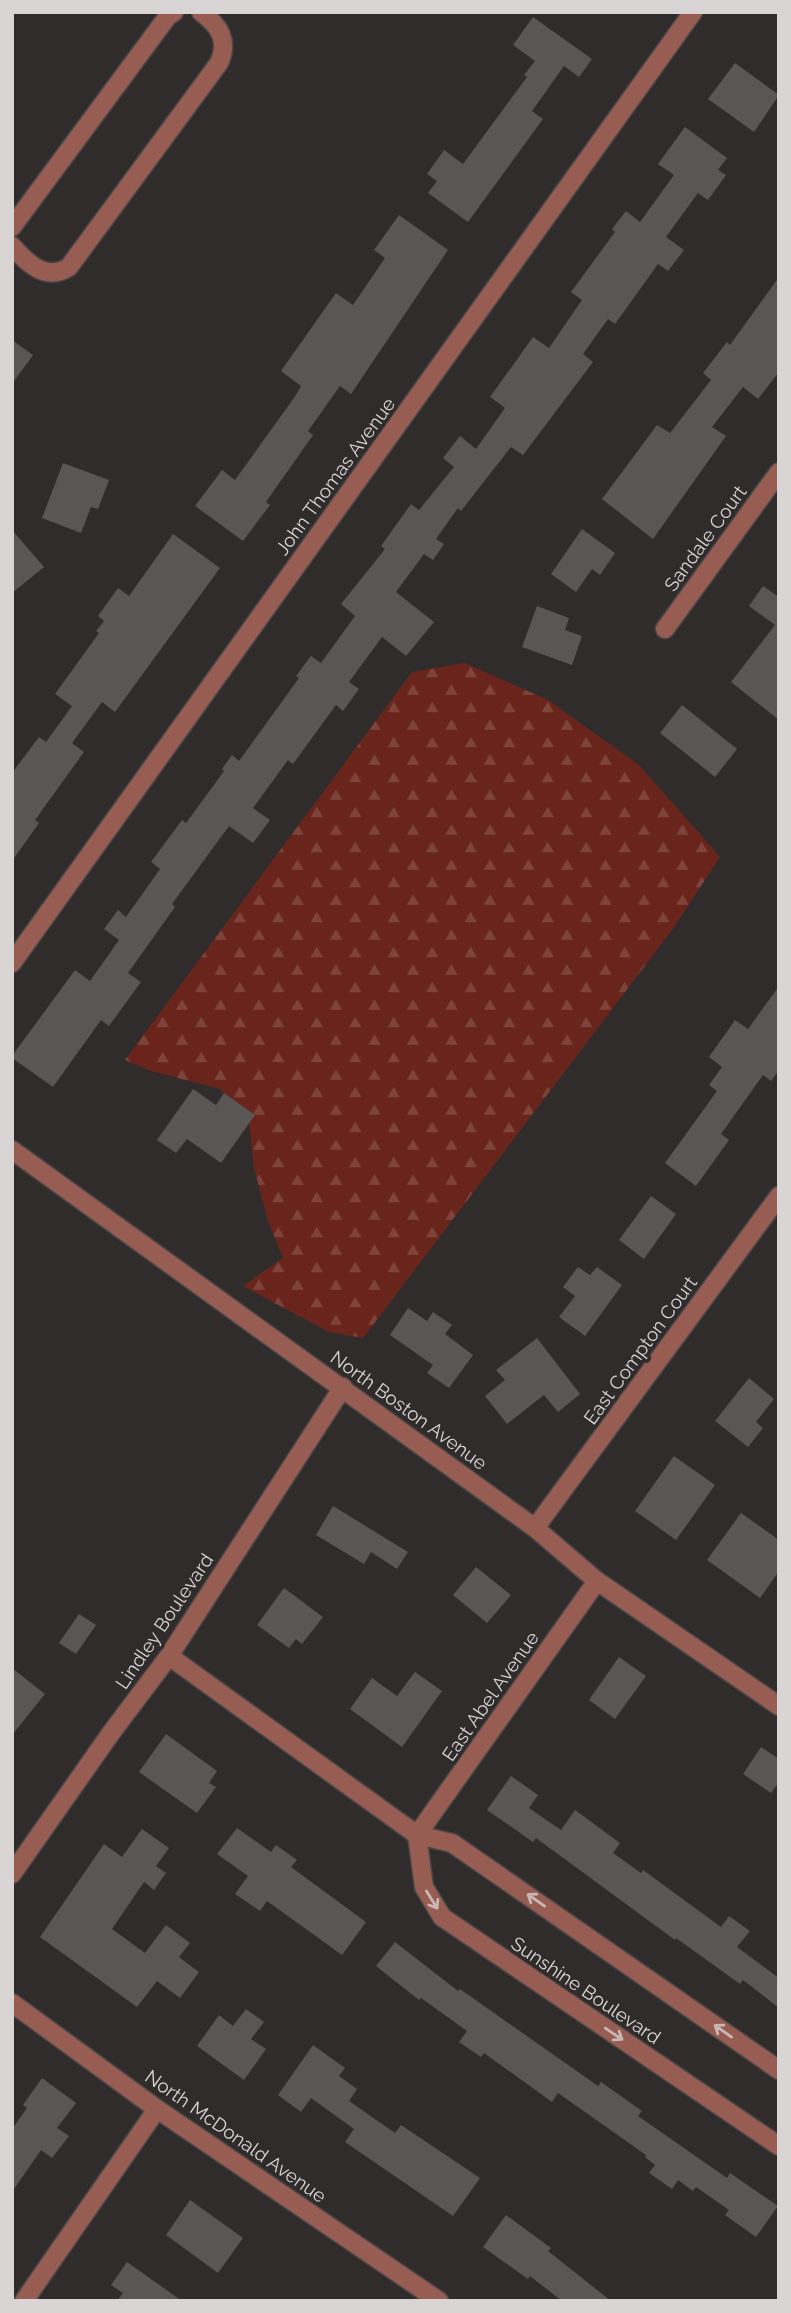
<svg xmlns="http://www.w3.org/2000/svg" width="791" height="2313" viewBox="0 0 791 2313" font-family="Raleway,sans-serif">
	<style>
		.forest { fill: url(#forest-firs) }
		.building { fill: #5b5656 }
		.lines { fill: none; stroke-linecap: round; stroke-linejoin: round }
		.minor-casing { stroke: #4b4746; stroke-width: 21 }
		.minor { stroke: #975d53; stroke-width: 18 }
		.oneway { stroke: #c8b7b4 }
		.labels { text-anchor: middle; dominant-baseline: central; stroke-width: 7; stroke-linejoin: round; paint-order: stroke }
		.street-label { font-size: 19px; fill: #d8d5d4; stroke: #302c2b }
	</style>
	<defs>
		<pattern id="forest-firs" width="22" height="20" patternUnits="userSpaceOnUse" patternTransform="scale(1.75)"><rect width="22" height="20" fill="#69251c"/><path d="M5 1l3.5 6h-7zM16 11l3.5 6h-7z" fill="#7e443c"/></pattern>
	</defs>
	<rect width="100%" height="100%" fill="#302c2b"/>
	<!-- forest -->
	<path class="forest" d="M465 663 548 700 639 765 720 857 672 930 363 1338 329 1332 243 1286 283 1258 268 1221 254 1168 249 1122 220 1089 151 1071 125 1060 412 672Z"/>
	<!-- building -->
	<path class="building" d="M533 17 592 59 579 77 564 66 532 111 543 119 468 222 428 193 437 181 427 174 444 150 463 164 527 77 524 75 535 61 513 45Z
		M735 63 779 95 754 132 708 99Z
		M685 127 727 158 718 170 726 175 708 200 698 193 666 237 684 250 668 271 658 264 615 324 608 319 583 354 593 362 523 455 511 447 461 511 458 508 436 539 444 544 433 560 424 554 396 592 434 622 406 656 382 637 349 682 359 689 343 711 336 705 293 764 288 760 253 808 270 820 253 843 229 826 172 904 175 907 128 973 141 982 109 1026 101 1020 53 1087 12 1058V1056L75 970 90 981 119 940 104 929 118 910 126 917 160 869 151 862 182 820 186 823 224 771 222 769 232 755 239 761 299 678 296 676 311 656 321 663 355 616 341 604 385 549 381 546 411 504 419 510 454 467 443 458 460 436 476 449 505 408 490 397 533 337 549 348 582 300 571 292 615 232 612 229 626 211 640 222 674 175 658 164Z
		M399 215 448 250 351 394 340 386 308 431 313 435 266 502 270 505 243 541 195 506 222 470 235 480 296 395 301 386 281 371 336 293 353 305 385 258 374 250Z
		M779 277V372L758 399 743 387 712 427 726 436 653 539 602 499 657 425 670 433 711 380 703 373 727 342 730 345Z
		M12 340 33 355 12 384Z
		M63 463 109 480 98 509 91 507 81 533 42 518Z
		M582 529 615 553 600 575 592 569 576 592 551 574Z
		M12 530 44 567 12 593Z
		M173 534 220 568 115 712 102 702 72 743 84 752 35 820 39 823 12 861V773L39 737 46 742 72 706 55 694 99 633 96 631 104 621 98 616 118 588 129 596Z
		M763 586 779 597V720L731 682 775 625 749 606Z
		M537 606 569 618 565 630 582 636 572 665 522 647Z
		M682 705 737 749 715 777 660 733Z
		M779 986V1070L771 1081 763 1075 721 1134 729 1140 696 1186 665 1163 717 1091 709 1085 722 1067 709 1057 735 1020 748 1029Z
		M193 1089 216 1105 224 1093 255 1115 221 1163 187 1139 176 1153 157 1140Z
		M651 1196 676 1214 644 1259 619 1240Z
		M578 1267 590 1275 597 1267 622 1285 585 1336 559 1317 575 1296 563 1287Z
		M408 1308 427 1321 433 1312 452 1325 445 1334 473 1355 449 1388 427 1373 433 1365 390 1335Z
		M537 1338 580 1394 558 1412 544 1395 507 1424 485 1396 505 1380 496 1370Z
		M749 1378 774 1399 756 1422 763 1428 748 1447 715 1421Z
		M674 1456 715 1485 676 1540 635 1511Z
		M333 1506 408 1552 397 1569 371 1552 364 1564 316 1535Z
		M741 1513 779 1540V1571L760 1598 707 1560Z
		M476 1567 511 1595 487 1623 453 1595Z
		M284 1588 323 1617 302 1644 296 1639 289 1648 257 1625Z
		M79 1614 96 1625 76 1654 59 1643Z
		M619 1657 646 1676 615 1719 589 1700Z
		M12 1668 45 1694 12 1735Z
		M415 1672 442 1691 402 1747 350 1709 372 1678 397 1696Z
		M166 1734 217 1771 209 1783 216 1787 197 1813 139 1772Z
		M761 1747 779 1759V1782L771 1793 743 1774Z
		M511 1776 538 1795 529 1808 561 1830 575 1810 620 1843 613 1853 641 1873 643 1870 721 1927 729 1916 750 1931 737 1947 779 1978V2008L743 1980 740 1984 676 1938 675 1940 536 1838 533 1842 487 1810Z
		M237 1828 271 1852 276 1845 297 1860 291 1867 366 1922 342 1955 267 1901 260 1911 235 1894 248 1876 217 1854Z
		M142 1829 169 1848 156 1866 166 1873 154 1890 144 1882 112 1929 145 1953 166 1925 190 1943 179 1957 199 1972 180 1998 157 1981 137 2007 40 1937 104 1844 122 1857Z
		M395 1942 458 1991 460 1989 598 2086 601 2082 642 2111 638 2116 727 2178 730 2173 778 2206 756 2237 725 2215 729 2210 696 2187 693 2191 678 2180 672 2189 649 2173 655 2165 645 2157 646 2155 558 2093 552 2102 484 2053 481 2057 459 2042 467 2031 421 1998 419 2000 376 1966Z
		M246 2009 264 2022 251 2039 266 2049 244 2080 197 2046 219 2015 233 2026Z
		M313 2045 345 2068 339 2076 357 2089 349 2101 395 2133 401 2125 480 2178 453 2216 345 2142 354 2129 311 2098 301 2112 278 2095Z
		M42 2078 76 2103 57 2128 69 2136 52 2158 41 2150 12 2192V2129L27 2108 23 2105Z
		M190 2200 243 2238 218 2273 166 2235Z
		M506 2215 551 2248 548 2251 611 2301H562L530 2276 528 2279 483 2247Z
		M127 2262 182 2301H117L123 2293 111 2285Z"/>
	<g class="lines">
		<!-- minor casing -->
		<g class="minor-casing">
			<path id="minor" d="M12 227 168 16 174 12
				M12 246C27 263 46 282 69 267L219 63C229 41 220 26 201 12
				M665 629 779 472
				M12 963 693 12
				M12 1150 535 1528 597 1581 779 1706
				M535 1528 779 1196
				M169 1656 417 1835 452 1843 779 2070
				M417 1835 424 1887 442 1917 779 2146
				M417 1835 597 1581
				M12 1874 111 1733 169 1656 343 1387
				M12 2003 157 2109 439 2301
				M24 2301 157 2109"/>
		</g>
		<!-- minor -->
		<use href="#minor" class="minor"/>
	</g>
	<!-- one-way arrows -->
	<defs><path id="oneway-shaft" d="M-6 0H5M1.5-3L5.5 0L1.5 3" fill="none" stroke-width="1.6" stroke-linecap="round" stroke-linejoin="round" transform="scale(1.75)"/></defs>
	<g class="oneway">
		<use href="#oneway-shaft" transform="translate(432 1900) rotate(58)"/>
		<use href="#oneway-shaft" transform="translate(536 1900) rotate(-145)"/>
		<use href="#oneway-shaft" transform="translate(723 2031) rotate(-145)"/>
		<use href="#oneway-shaft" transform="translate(614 2034) rotate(34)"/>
	</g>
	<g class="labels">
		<!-- street labels -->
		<g class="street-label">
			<text transform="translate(335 476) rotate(-54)">John Thomas Avenue</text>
			<text transform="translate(705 538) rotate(-54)">Sandale Court</text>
			<text transform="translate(640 1350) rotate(-54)">East Compton Court</text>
			<text transform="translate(409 1410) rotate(36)">North Boston Avenue</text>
			<text transform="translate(164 1621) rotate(-56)">Lindley Boulevard</text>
			<text transform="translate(490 1696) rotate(-55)">East Abel Avenue</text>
			<text transform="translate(586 1990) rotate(34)">Sunshine Boulevard</text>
			<text transform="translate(236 2136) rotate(35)">North McDonald Avenue</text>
		</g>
	</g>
	<!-- border -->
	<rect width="791" height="2313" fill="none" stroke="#d8d5d4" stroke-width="28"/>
</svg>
